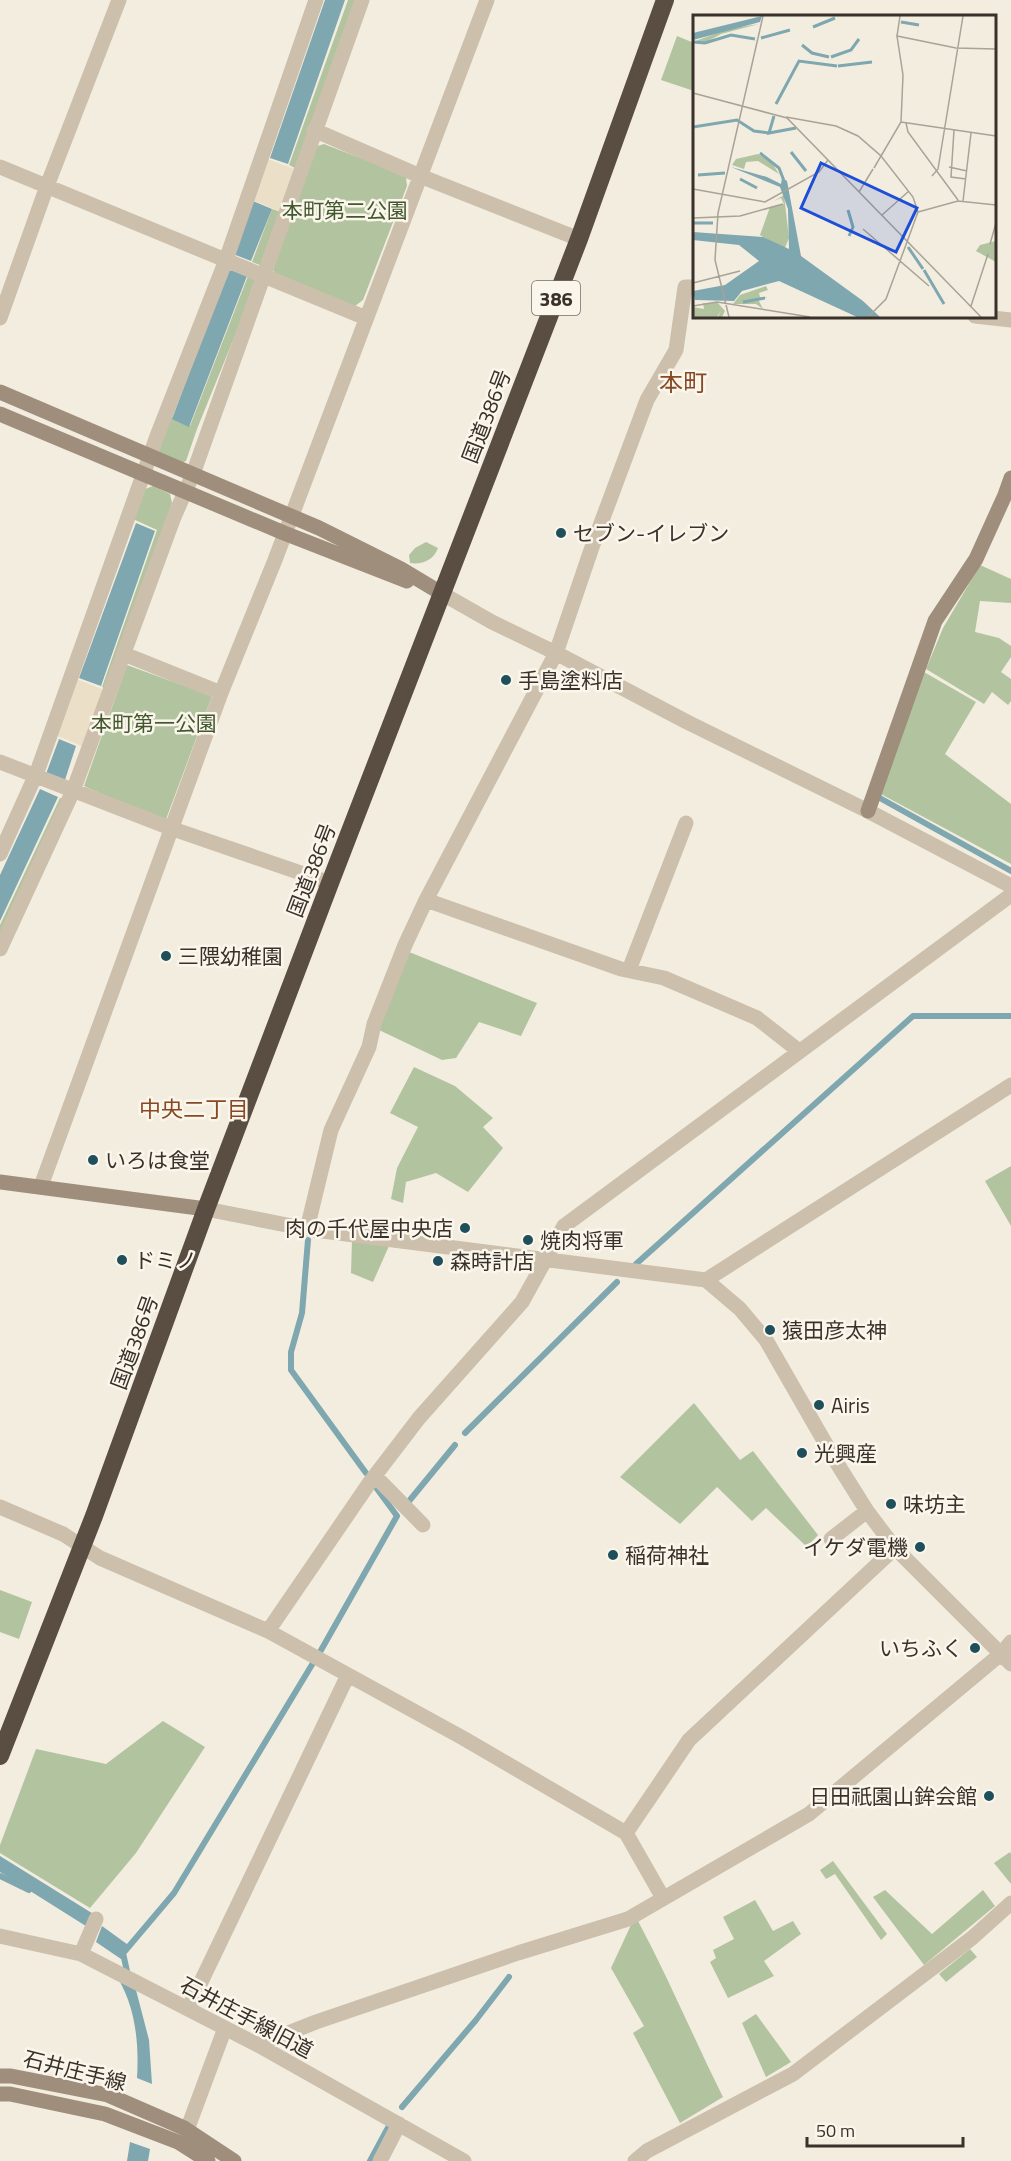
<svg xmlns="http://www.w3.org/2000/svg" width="1011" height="2161" viewBox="0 0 1011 2161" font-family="'Titillium Web','Noto Sans JP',sans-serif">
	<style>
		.green { fill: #b2c39f }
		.plaza { fill: #ebe0c7 }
		.water { fill: #7ea7b0 }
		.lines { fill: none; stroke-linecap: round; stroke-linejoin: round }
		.stream { stroke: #7ea7b0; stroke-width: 6 }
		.street { stroke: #ccbfab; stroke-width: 15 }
		.secondary { stroke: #9f8e7c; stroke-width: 15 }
		.highway { stroke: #5a4d41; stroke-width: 18 }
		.poi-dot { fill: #1f4f5b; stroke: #faf6ec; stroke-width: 2 }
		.labels { text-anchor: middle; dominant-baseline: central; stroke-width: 5; stroke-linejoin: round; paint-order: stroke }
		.shield { fill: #faf6ec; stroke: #736c64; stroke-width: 1.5 }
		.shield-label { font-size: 20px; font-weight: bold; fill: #39312a }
		.park-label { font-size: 21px; fill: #43582e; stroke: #faf6ec }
		.street-label { font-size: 21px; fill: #39312a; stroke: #faf6ec }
		.poi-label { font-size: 21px; fill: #39312a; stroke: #faf6ec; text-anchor: start }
		.neighbourhood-label { font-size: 22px; fill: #884a23; stroke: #faf6ec }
		.quarter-label { font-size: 24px; fill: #884a23; stroke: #faf6ec }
		.inset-river { fill: none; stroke: #7ea7b0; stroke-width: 3 }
		.inset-road { fill: none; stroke: #a9a297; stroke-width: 1.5 }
		.view { fill: #1d4ed8; fill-opacity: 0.15; stroke: #1d4ed8; stroke-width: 3 }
		.inset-edge { fill: none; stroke: #39312a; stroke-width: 3 }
	</style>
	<rect width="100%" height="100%" fill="#f3ede0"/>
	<!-- green -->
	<path class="green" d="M348 0H356L297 169 289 165Z
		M677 36 694 43V91L661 80Z
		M324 144 404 175 406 178 407 186 363 300 355 306 276 276 272 268 314 147Z
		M272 209 281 212 262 266 252 262Z
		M248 276 257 281 197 429 186 461 176 465 158 457 157 442 172 417 190 426Z
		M153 486 170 494 172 503 107 689 102 687 157 530 133 519 140 491Z
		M426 542 438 548C434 560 422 565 410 563L409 555 415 548Z
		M980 565 1011 579V603L980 601 975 632 999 638 1011 646V657L1001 672 1011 679V701L1008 705 992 692 984 704 926 669 943 628Z
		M127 665 212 696 165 822 84 786Z
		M924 672 976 702 945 754 1011 804V864L879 793Z
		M60 798 67 800 0 943V925Z
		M409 952 537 1003 521 1036 479 1022 456 1058 442 1060 379 1030Z
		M414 1067 455 1086 493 1118 483 1127 503 1148 468 1192 436 1173 406 1182 403 1203 391 1199 397 1168 418 1127 390 1113Z
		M1011 1166V1226L985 1181Z
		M352 1240 389 1246 373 1282 351 1273Z
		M694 1403 740 1460 753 1451 818 1535 807 1547 766 1508 752 1521 717 1487 680 1524 620 1477Z
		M0 1590 32 1602 19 1639 0 1632Z
		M163 1721 205 1747 136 1853 90 1908 0 1853V1845L36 1749 106 1764Z
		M1010 1852 1011 1854V1884L994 1863Z
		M833 1861 887 1934 881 1940 835 1874 826 1879 820 1870Z
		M885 1890 932 1934 983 1890 995 1906 924 1965 873 1897Z
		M755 1900 773 1931 793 1921 801 1934 764 1961 774 1976 728 1998 710 1962 716 1958 713 1950 734 1939 723 1917Z
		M638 1921C669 1979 694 2039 723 2097L680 2123 633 2033 644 2026 611 1968 631 1925Z
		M970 1949 977 1957 946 1982 939 1974Z
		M756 2014 791 2062 766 2077 742 2023Z"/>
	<!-- plaza -->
	<path class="plaza" d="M265 158 297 170 281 212 252 200Z
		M74 678 107 691 86 748 53 734Z"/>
	<!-- water -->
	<path class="water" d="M325 0H345L288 164 270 158Z
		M253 201 272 209 251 261 233 254Z
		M228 268 247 276 189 427 172 419Z
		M136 523 155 531 101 686 79 678Z
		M59 739 76 746 64 783 46 774Z
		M40 789 58 797 0 921V875Z
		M0 1856 95 1915 89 1928 0 1872Z
		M102 1926 131 1947 121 1959 96 1942Z
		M119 1980 136 1990 149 2040 152 2084 137 2078C139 2045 136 2010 119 1980Z
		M130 2142 150 2149 148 2161H127Z"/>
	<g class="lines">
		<!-- stream -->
		<path class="stream" d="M878 797 1011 871
			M308 1240 302 1313 291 1352V1370L366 1473
			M636 1264 913 1016H1011
			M465 1433 617 1282
			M405 1506 455 1445
			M320 1652 397 1516 375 1486
			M0 1876 29 1890
			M119 1950 123 1953 128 1976
			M125 1951 174 1893 313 1663
			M402 2107 476 2020 509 1977
			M370 2161 390 2124"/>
		<!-- street -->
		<path class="street" d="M314 130 420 176 579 239
			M0 167 366 318
			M975 316 1011 320
			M0 318 47 186 119 0
			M441 593 492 622 556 653 687 722 868 811 1011 886
			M124 654 221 693
			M0 762 173 829 330 883
			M0 854 37 772 157 436 226 260 316 0
			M426 900 621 969 664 978 757 1018 799 1051
			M0 949 73 791 174 517 193 474 362 0
			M629 970 686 823
			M41 1186 221 693 275 560 487 0
			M206 1209 307 1229 706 1280 740 1309 766 1340 835 1460 867 1511 895 1548 1011 1664
			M307 1229 331 1130 369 1047 374 1024 405 945 426 900 556 653 591 550 647 400 676 350 685 287H694
			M706 1280 1011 1085
			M375 1476 423 1525
			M0 1507 63 1534 100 1558 268 1631 463 1738 626 1833 663 1898
			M831 1539 867 1511
			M268 1631 370 1482 419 1418 522 1302 564 1226 1011 895
			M626 1833 689 1740 895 1548
			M0 1936 81 1954 258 2045 464 2161
			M81 1954 96 1919
			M188 2009 348 1675
			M258 2045 316 2022 518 1953 628 1919 809 1814 1002 1653 1011 1642
			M187 2130 225 2028
			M380 2161 399 2124
			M635 2161 647 2151 793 2074 972 1938 1011 1903"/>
		<!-- secondary -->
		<path class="secondary" d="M0 392 319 528 401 569 441 593
			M0 414 284 533 407 581
			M868 811 935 621 976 559 1005 495 1011 478
			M0 1182 206 1209
			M0 2076H11L108 2095 184 2128 234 2161
			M0 2094H10L105 2114 178 2142 208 2161"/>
		<!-- highway -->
		<path class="highway" d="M0 1756 94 1516 206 1209 330 883 579 239 665 0"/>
	</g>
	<!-- markers -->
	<g class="poi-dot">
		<circle cx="561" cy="533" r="6"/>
		<circle cx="506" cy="680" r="6"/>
		<circle cx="166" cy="956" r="6"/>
		<circle cx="93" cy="1160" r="6"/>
		<circle cx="465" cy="1228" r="6"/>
		<circle cx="528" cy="1240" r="6"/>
		<circle cx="122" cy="1260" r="6"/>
		<circle cx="438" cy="1261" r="6"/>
		<circle cx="770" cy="1330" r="6"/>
		<circle cx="819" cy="1405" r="6"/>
		<circle cx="802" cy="1453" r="6"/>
		<circle cx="891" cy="1504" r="6"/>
		<circle cx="920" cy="1547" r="6"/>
		<circle cx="613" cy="1555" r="6"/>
		<circle cx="975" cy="1648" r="6"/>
		<circle cx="989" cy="1796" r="6"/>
	</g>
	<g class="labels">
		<!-- shield labels -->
		<rect class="shield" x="532" y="281" width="48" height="34" rx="4.5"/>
		<g class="shield-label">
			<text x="556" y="298">386</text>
		</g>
		<!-- park labels -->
		<g class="park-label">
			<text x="345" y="210">本町第二公園</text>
			<text x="154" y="723">本町第一公園</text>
		</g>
		<!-- street labels -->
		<g class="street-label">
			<text transform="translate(486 416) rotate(-69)">国道386号</text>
			<text transform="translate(311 870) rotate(-69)">国道386号</text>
			<text transform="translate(134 1342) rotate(-70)">国道386号</text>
			<text transform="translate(247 2017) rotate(28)">石井庄手線旧道</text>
			<text transform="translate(75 2070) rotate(14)">石井庄手線</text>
		</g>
		<!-- poi labels -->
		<g class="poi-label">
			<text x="573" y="533">セブン-イレブン</text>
			<text x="518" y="680">手島塗料店</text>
			<text x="178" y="956">三隈幼稚園</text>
			<text x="105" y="1160">いろは食堂</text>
			<text x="453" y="1228" text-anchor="end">肉の千代屋中央店</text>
			<text x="540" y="1240">焼肉将軍</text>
			<text x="134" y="1260">ドミノ</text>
			<text x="450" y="1261">森時計店</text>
			<text x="782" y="1330">猿田彦太神</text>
			<text x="831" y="1405">Airis</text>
			<text x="814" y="1453">光興産</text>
			<text x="903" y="1504">味坊主</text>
			<text x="908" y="1547" text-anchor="end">イケダ電機</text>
			<text x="625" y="1555">稲荷神社</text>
			<text x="963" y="1648" text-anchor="end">いちふく</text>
			<text x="977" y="1796" text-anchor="end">日田祇園山鉾会館</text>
		</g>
		<!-- neighbourhood labels -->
		<g class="neighbourhood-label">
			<text x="194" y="1109">中央二丁目</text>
		</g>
		<!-- quarter labels -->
		<g class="quarter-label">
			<text x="683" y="382">本町</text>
		</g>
	</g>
	<!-- overview -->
	<g transform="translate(693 15)">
		<rect width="303" height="303" fill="#f3ede0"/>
		<path d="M66 9 28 19 12 28 0 27 35 14ZM65 139 79 148 86 159 65 146 53 147 51 154 39 150 43 144ZM91 180 96 223 91 235 67 220 77 192 91 189 88 183 81 186ZM303 226V247L283 236 287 230ZM73 271 75 275 66 278 67 282H75L65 284 70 294 63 289H40L47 280ZM10 288H25L32 296 29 302H25L28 296 24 302H0V292L11 294Z" fill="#b2c39f"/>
		<path d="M69 1 67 7 0 25V18ZM38 152 74 162 88 169 89 163 94 166 108 241 170 286 187 302H164L86 266 49 276 41 286 2 285 0 276 32 270 66 246 46 230 0 225V217L70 222 96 234 95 194 87 172Z" fill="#7ea7b0"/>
		<path class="inset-river" d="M208 7 226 10M120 12 142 3M68 23 97 15M0 27 12 28 38 20 62 24M109 30 119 38 136 42M138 42 158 35 166 24M145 51 179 47M83 89 106 46 144 51M81 101 76 118 103 113M0 112 44 105 61 116 76 118M98 137 113 156M67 138 86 153 93 171M5 160 32 158M47 164 64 173M155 195 160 212 156 221M0 208H20M215 232 230 254M231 255 251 289M50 287 72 283"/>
		<path class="inset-road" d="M204 21 207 1M0 78 94 103 288 302M93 102 143 111 165 121 188 141 181 153M208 107 303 121M213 108 215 117 265 185M261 115 258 162 273 164M256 152 274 156M239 161 245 154 270 1M0 174 72 187 126 157 135 145M166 177 180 154M270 186 278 118M225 197 265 186 303 190M189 200 216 176M0 203 47 201 90 189M170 214 236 271M297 229 303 208M0 268 47 256M0 291 24 287 117 302M278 291 295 239M36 302 22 245 25 198 70 1M175 302 193 284 225 197 220 182 188 141 208 107 210 60 204 21 263 33 303 34"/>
		<path class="view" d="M128 148 224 193 203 237 108 193Z"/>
		<rect width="303" height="303" class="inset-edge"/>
	</g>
	<!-- scale -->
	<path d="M807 2137v9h156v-9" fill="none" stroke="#39312a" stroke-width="3"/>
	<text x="816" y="2137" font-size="18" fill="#39312a" stroke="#faf6ec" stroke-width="4.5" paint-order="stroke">50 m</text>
</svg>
